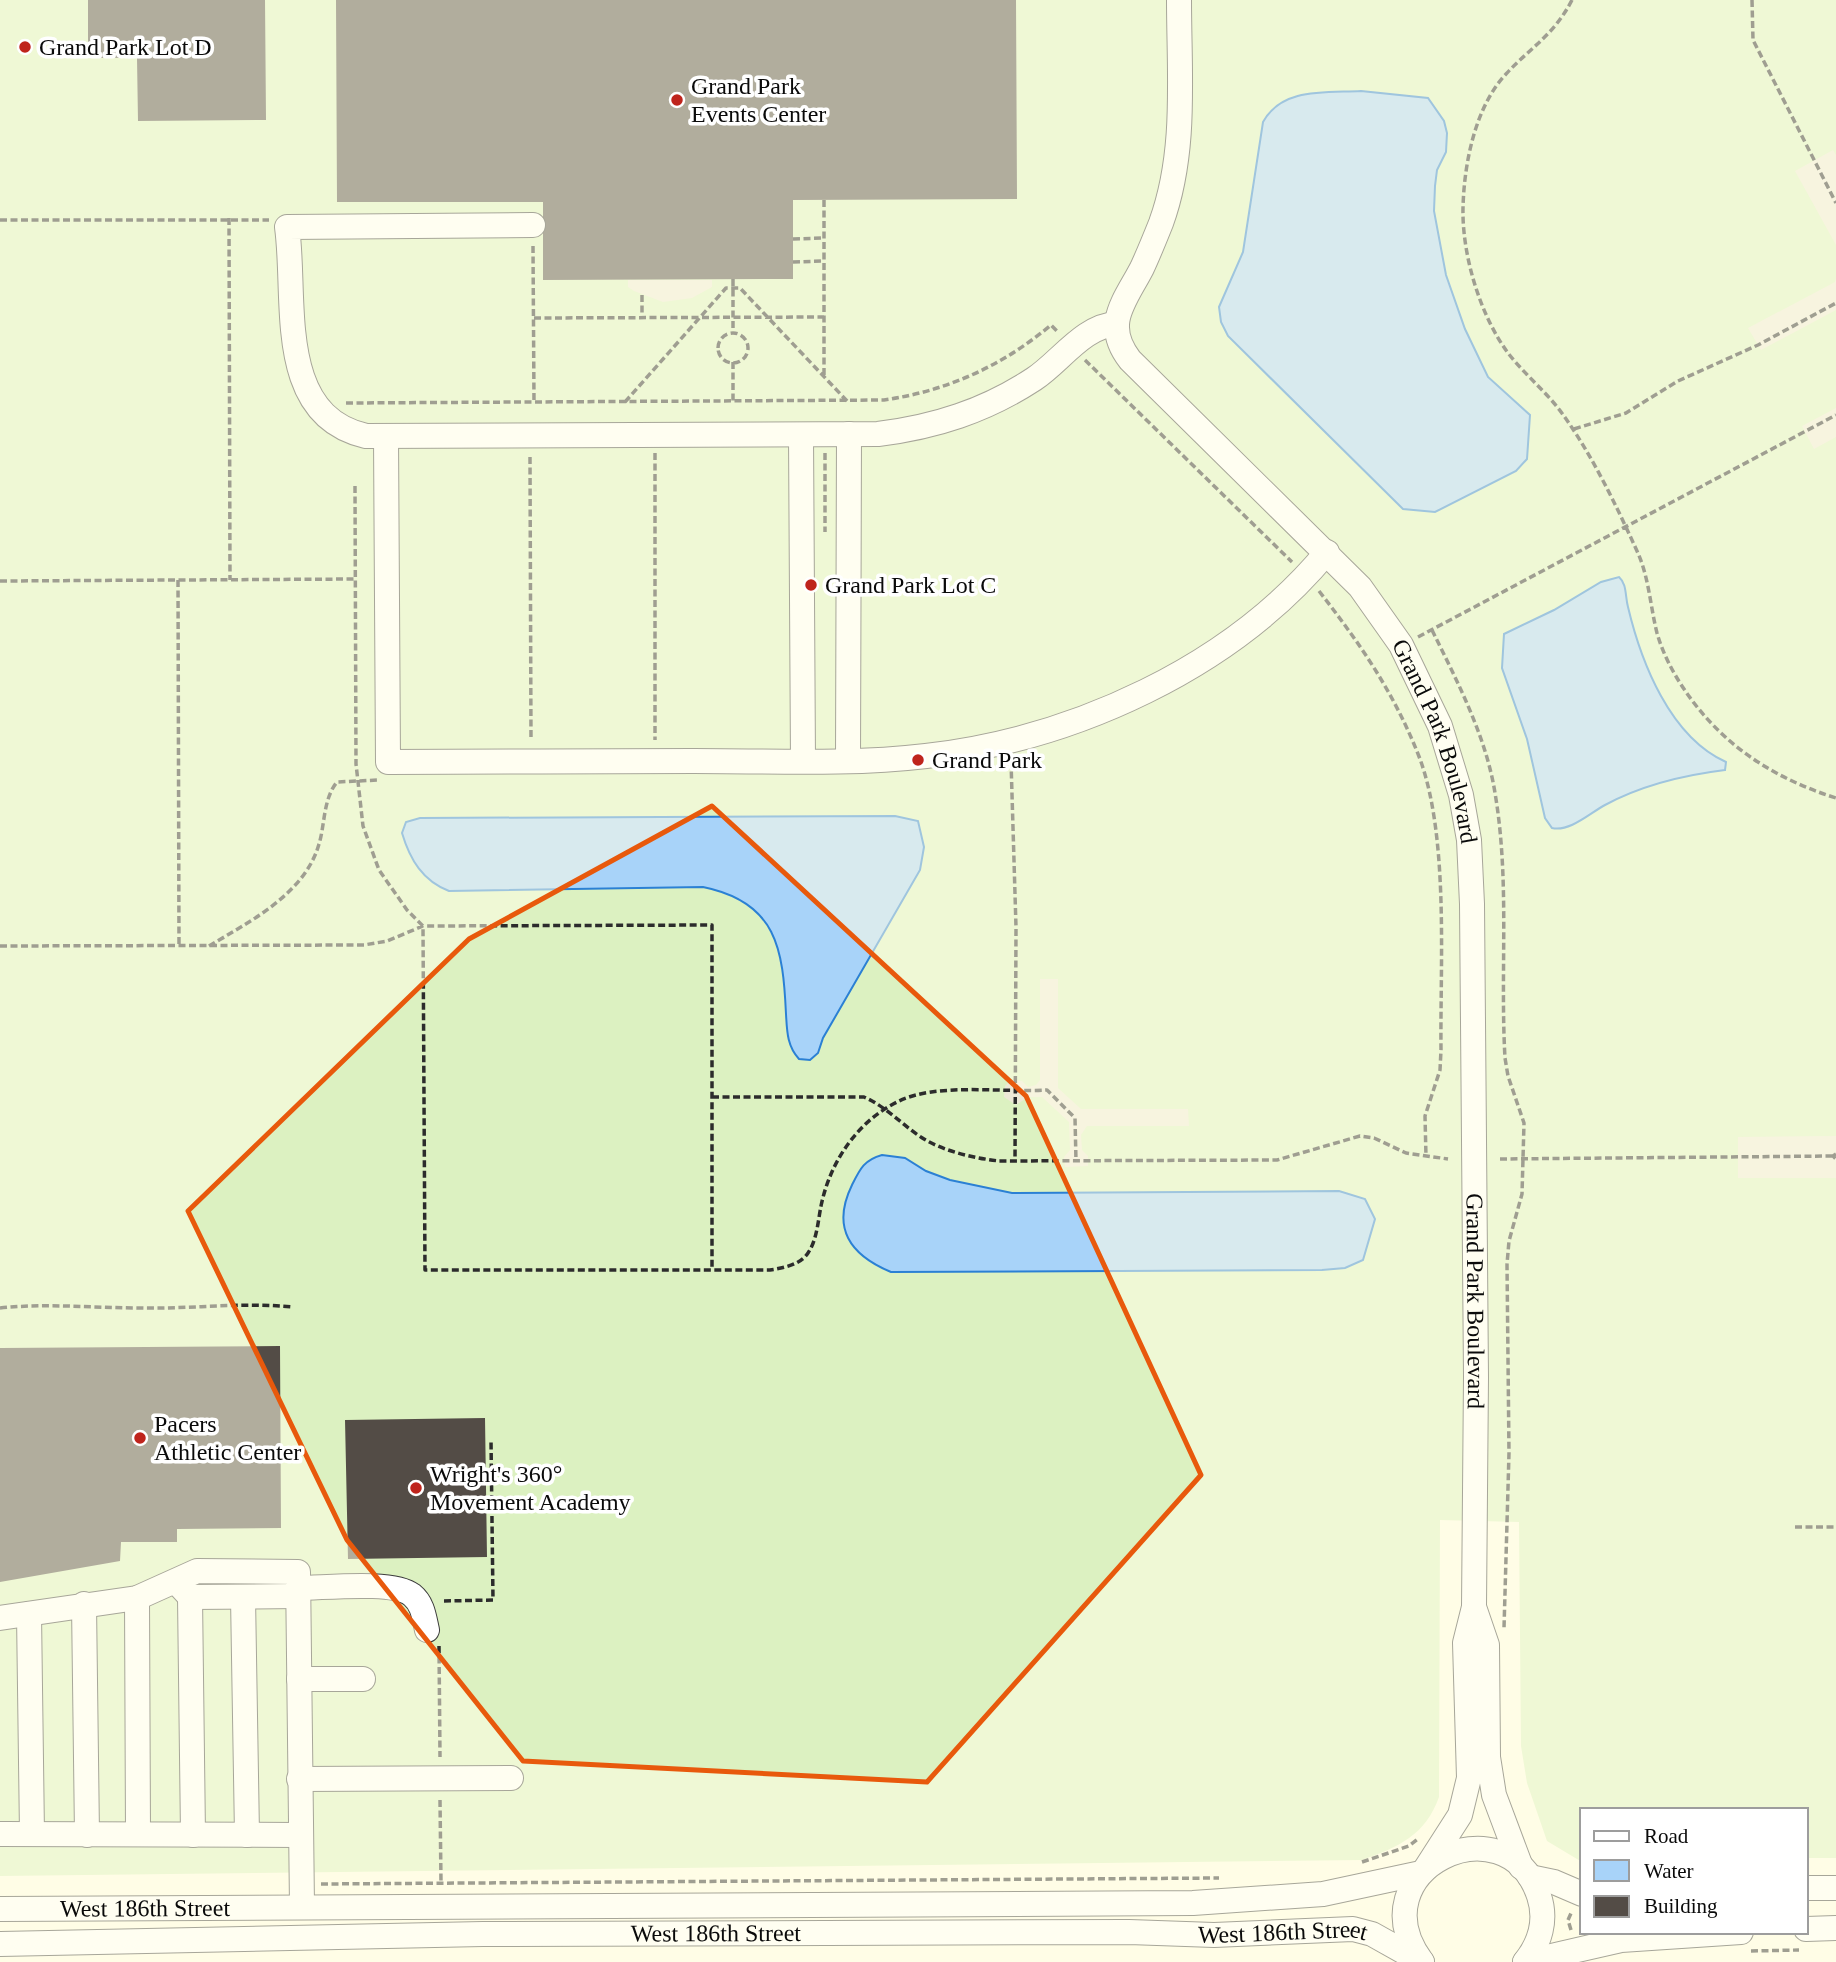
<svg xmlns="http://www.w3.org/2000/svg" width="1836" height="1962" viewBox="0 0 1836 1962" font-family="'Times New Roman',serif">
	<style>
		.pitch { fill: #dcf1c1 }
		.plaza { fill: #ede9d7 }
		.water { fill: #a8d3f9; stroke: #2b80d4; stroke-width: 2 }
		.building { fill: #534c46 }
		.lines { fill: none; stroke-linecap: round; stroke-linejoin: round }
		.minor-casing { stroke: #3d3d3d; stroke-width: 26 }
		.path { stroke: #2c2c2c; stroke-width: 3.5; stroke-dasharray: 7 3.5; stroke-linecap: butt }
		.minor { stroke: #fff; stroke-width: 24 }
		.marked { fill: none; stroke: #e8590c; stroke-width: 5; stroke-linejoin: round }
		.poi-dot { fill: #bf241c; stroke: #fff; stroke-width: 2.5 }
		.labels { text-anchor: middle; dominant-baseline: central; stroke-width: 7; stroke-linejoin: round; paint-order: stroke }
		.poi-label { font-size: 24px; fill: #0a0a0a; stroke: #fff; text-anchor: start }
		.street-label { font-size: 24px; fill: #0a0a0a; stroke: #fff }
	</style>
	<rect width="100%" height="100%" fill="#fffde6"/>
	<!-- pitch -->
	<path class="pitch" d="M0 0H1836V1858H1806V1810H1582V1862L1547 1841 1527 1783 1521 1746 1519 1522 1440 1520 1439 1797C1425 1836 1398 1847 1362 1860L0 1876Z"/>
	<!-- plaza -->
	<path class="plaza" d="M1833 150 1836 155V245L1795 171Z
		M1836 278V310L1761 350 1748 328 1835 282Z
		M628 280H712V287L692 298 663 302 634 291 628 287Z
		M1836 408V437L1814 449 1802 426Z
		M1040 979H1058V1088L1081 1109H1188L1189 1126H1087L1081 1135 1082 1150 1088 1156V1166L1065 1167 1064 1157 1070 1150 1069 1122 1042 1097H1028L1016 1105 1004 1097 1005 1086 1011 1080 1022 1081 1028 1087 1036 1085 1040 1080Z
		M1836 1136V1178H1738V1137Z"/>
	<!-- water -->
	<path class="water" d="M1361 91 1428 98 1444 121 1447 133 1446 152 1437 170 1435 186 1434 211 1446 275 1465 329 1488 377 1530 415 1527 459 1516 471 1435 512 1403 509 1228 336 1221 322 1219 307 1243 252 1263 122C1282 87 1327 93 1361 91Z
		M1619 577C1627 584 1625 596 1628 607 1641 662 1670 737 1726 762L1725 770C1684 775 1642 785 1605 805 1590 813 1570 832 1552 828L1545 818 1527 739 1502 668 1504 634 1554 610 1601 582Z
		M895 816 918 821 924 847 920 870 823 1038 818 1053 810 1060 799 1059C787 1046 787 1031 786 1014 783 949 777 902 703 887L449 891C423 881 410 860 402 833L406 822 420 818Z
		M882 1155 905 1158 926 1171 950 1180 1012 1193 1339 1191 1365 1199 1375 1219 1363 1260 1345 1268 1322 1270 891 1272C850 1255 831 1228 852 1185 860 1169 864 1160 882 1155Z"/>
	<!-- building -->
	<path class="building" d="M88 0H265L266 120 138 121 137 58H88Z
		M336 0H1016L1017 199 793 200V279L543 280V202H337Z
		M280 1346 281 1528 177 1529V1542H121L120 1561 0 1582V1348Z
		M485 1418 487 1557 348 1559 345 1420Z"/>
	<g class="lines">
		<!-- minor casing -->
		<g class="minor-casing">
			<g id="minor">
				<path id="s1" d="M1179 0C1179 74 1187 152 1161 223 1155 238 1149 253 1142 268 1125 301 1102 324 1130 360L1360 587 1401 645 1440 726 1461 795 1469 840 1472 904 1476 1377 1474 1607 1465 1643 1469 1778 1460 1815 1426 1868"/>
				<path d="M533 225 287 227C297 299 274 415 366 436L878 434C935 427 985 411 1034 379 1060 362 1084 325 1117 324"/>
				<path d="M801 435 803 761"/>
				<path d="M386 437 388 762C490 762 592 761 694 761 771 761 850 765 926 756 1074 739 1231 668 1327 552"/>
				<path d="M848 761 849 434"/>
				<path d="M179 1585 190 1597 298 1596"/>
				<path d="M298 1588C325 1588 393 1580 412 1595 423 1604 424 1617 427 1630"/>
				<path d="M190 1597 193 1835"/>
				<path d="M243 1597 247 1835"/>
				<path d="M137 1598 138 1834"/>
				<path d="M84 1604 87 1835"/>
				<path d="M1474 1607 1487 1645 1488 1757 1494 1795 1521 1867"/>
				<path d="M29 1614 32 1834"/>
				<path d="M0 1618 137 1598 197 1571 298 1572 302 1906"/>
				<path d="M299 1679H363"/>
				<path d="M299 1779 511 1778"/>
				<path d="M0 1834 300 1835"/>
				<path d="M1530 1877 1554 1882 1582 1894"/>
				<path d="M1806 1888H1836"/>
				<path id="s2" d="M0 1909 1193 1903 1323 1894 1421 1873"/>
				<path d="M1806 1929 1836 1928"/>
				<path id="s3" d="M0 1944 483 1934 1129 1932 1214 1935 1353 1929 1372 1934 1422 1962"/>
				<path d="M1422 1962C1354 1870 1506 1797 1539 1896 1547 1920 1540 1943 1525 1962"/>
				<path d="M1525 1962 1621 1940 1741 1932"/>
			</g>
		</g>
		<!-- path -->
		<path class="path" d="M1572 0C1554 35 1531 47 1506 74 1475 107 1464 164 1463 208 1462 255 1480 315 1508 353 1525 375 1548 393 1564 416 1593 457 1616 505 1637 551 1649 577 1650 605 1657 633 1664 658 1678 682 1694 703 1731 751 1779 780 1836 798
			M1752 0 1753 40 1836 203
			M824 200V376
			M229 218 230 580
			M0 220H269
			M793 239 824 238
			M533 246 534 402
			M793 262 824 261
			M733 279V333
			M642 295V318
			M534 318 824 317
			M718 348a15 15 0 1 1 30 0a15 15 0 1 1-30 0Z
			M1085 360 1292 562
			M733 362V402
			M625 402 726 288H740L848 402
			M346 403 884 400C947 391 1002 366 1051 325L1058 332
			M1574 429 1626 413 1678 381 1758 345 1836 303
			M655 453V740
			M825 453V532
			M530 457 531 740
			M355 486 356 764 363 826 379 870 407 910 423 926 425 1270H770C783 1268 800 1265 808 1253 817 1240 818 1221 821 1206 830 1162 857 1122 897 1102 936 1082 1003 1093 1047 1090L1075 1118 1076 1161
			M178 580 179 946
			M0 581 355 579
			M1319 591C1361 645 1395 694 1420 759 1449 839 1440 964 1441 1050L1440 1070 1425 1116 1426 1157
			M1432 630C1457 681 1486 736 1495 793 1510 881 1500 970 1505 1058L1508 1076 1524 1123 1522 1194 1509 1241 1507 1264 1509 1453 1504 1628
			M1418 637 1836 415
			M1011 761 1016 927 1015 1161
			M0 946 364 945 387 941 423 926 712 925V1269
			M209 946C249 922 305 894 319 844 325 825 323 799 337 782L378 780
			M712 1097H864C887 1107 903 1126 924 1139 946 1152 974 1158 999 1161L1277 1160 1360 1136 1374 1138 1406 1153 1448 1159
			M1836 1154 1833 1156 1836 1159
			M1500 1159 1833 1156
			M0 1308C48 1303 93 1308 141 1308 192 1309 241 1302 293 1307
			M1795 1527H1836
			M444 1601 493 1600 491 1440
			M439 1646 440 1757
			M440 1800 441 1882
			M1362 1862 1409 1846 1419 1838
			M321 1884 1219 1878
			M1571 1930 1568 1920 1572 1911
			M1751 1951 1799 1950"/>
		<!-- minor -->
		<use href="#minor" class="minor"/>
	</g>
	<!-- marked area -->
	<path d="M0 0H1836V1962H0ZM712 806 1026 1096 1201 1475 927 1782 523 1761 347 1540 188 1211 469 939Z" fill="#fffde6" fill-opacity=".55" fill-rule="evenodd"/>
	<path class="marked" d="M712 806 1026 1096 1201 1475 927 1782 523 1761 347 1540 188 1211 469 939Z"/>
	<!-- markers -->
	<g class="poi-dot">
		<circle cx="25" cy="47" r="7"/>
		<circle cx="677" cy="100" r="7"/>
		<circle cx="811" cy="585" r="7"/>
		<circle cx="918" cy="760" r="7"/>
		<circle cx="140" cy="1438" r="7"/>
		<circle cx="416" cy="1488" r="7"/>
	</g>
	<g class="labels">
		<!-- poi labels -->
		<g class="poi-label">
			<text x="39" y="47">Grand Park Lot D</text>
			<text x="691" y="86">Grand Park<tspan x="691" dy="28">Events Center</tspan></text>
			<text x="825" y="585">Grand Park Lot C</text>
			<text x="932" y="760">Grand Park</text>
			<text x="154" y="1424">Pacers<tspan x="154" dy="28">Athletic Center</tspan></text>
			<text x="430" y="1474">Wright's 360°<tspan x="430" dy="28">Movement Academy</tspan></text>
		</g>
		<!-- street labels -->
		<g class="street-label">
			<text stroke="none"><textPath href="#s1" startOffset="872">Grand Park Boulevard</textPath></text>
			<text stroke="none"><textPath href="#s1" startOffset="1438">Grand Park Boulevard</textPath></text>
			<text stroke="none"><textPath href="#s2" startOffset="145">West 186th Street</textPath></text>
			<text stroke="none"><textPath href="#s3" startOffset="716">West 186th Street</textPath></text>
			<text stroke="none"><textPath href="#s3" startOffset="1283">West 186th Street</textPath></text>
		</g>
	</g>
	<!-- legend -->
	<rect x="1580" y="1808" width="228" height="126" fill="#ffffff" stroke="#9d9d9d" stroke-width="2"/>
	<rect x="1594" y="1831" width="35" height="10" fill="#ffffff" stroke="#9d9d9d" stroke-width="2"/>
	<text x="1644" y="1843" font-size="21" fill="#0a0a0a">Road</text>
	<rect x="1594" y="1860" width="35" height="21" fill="#a8d3f9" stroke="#9d9d9d" stroke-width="2"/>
	<text x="1644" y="1878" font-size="21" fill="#0a0a0a">Water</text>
	<rect x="1594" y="1896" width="35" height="21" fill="#534c46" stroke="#9d9d9d" stroke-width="2"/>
	<text x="1644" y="1913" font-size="21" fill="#0a0a0a">Building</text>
</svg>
